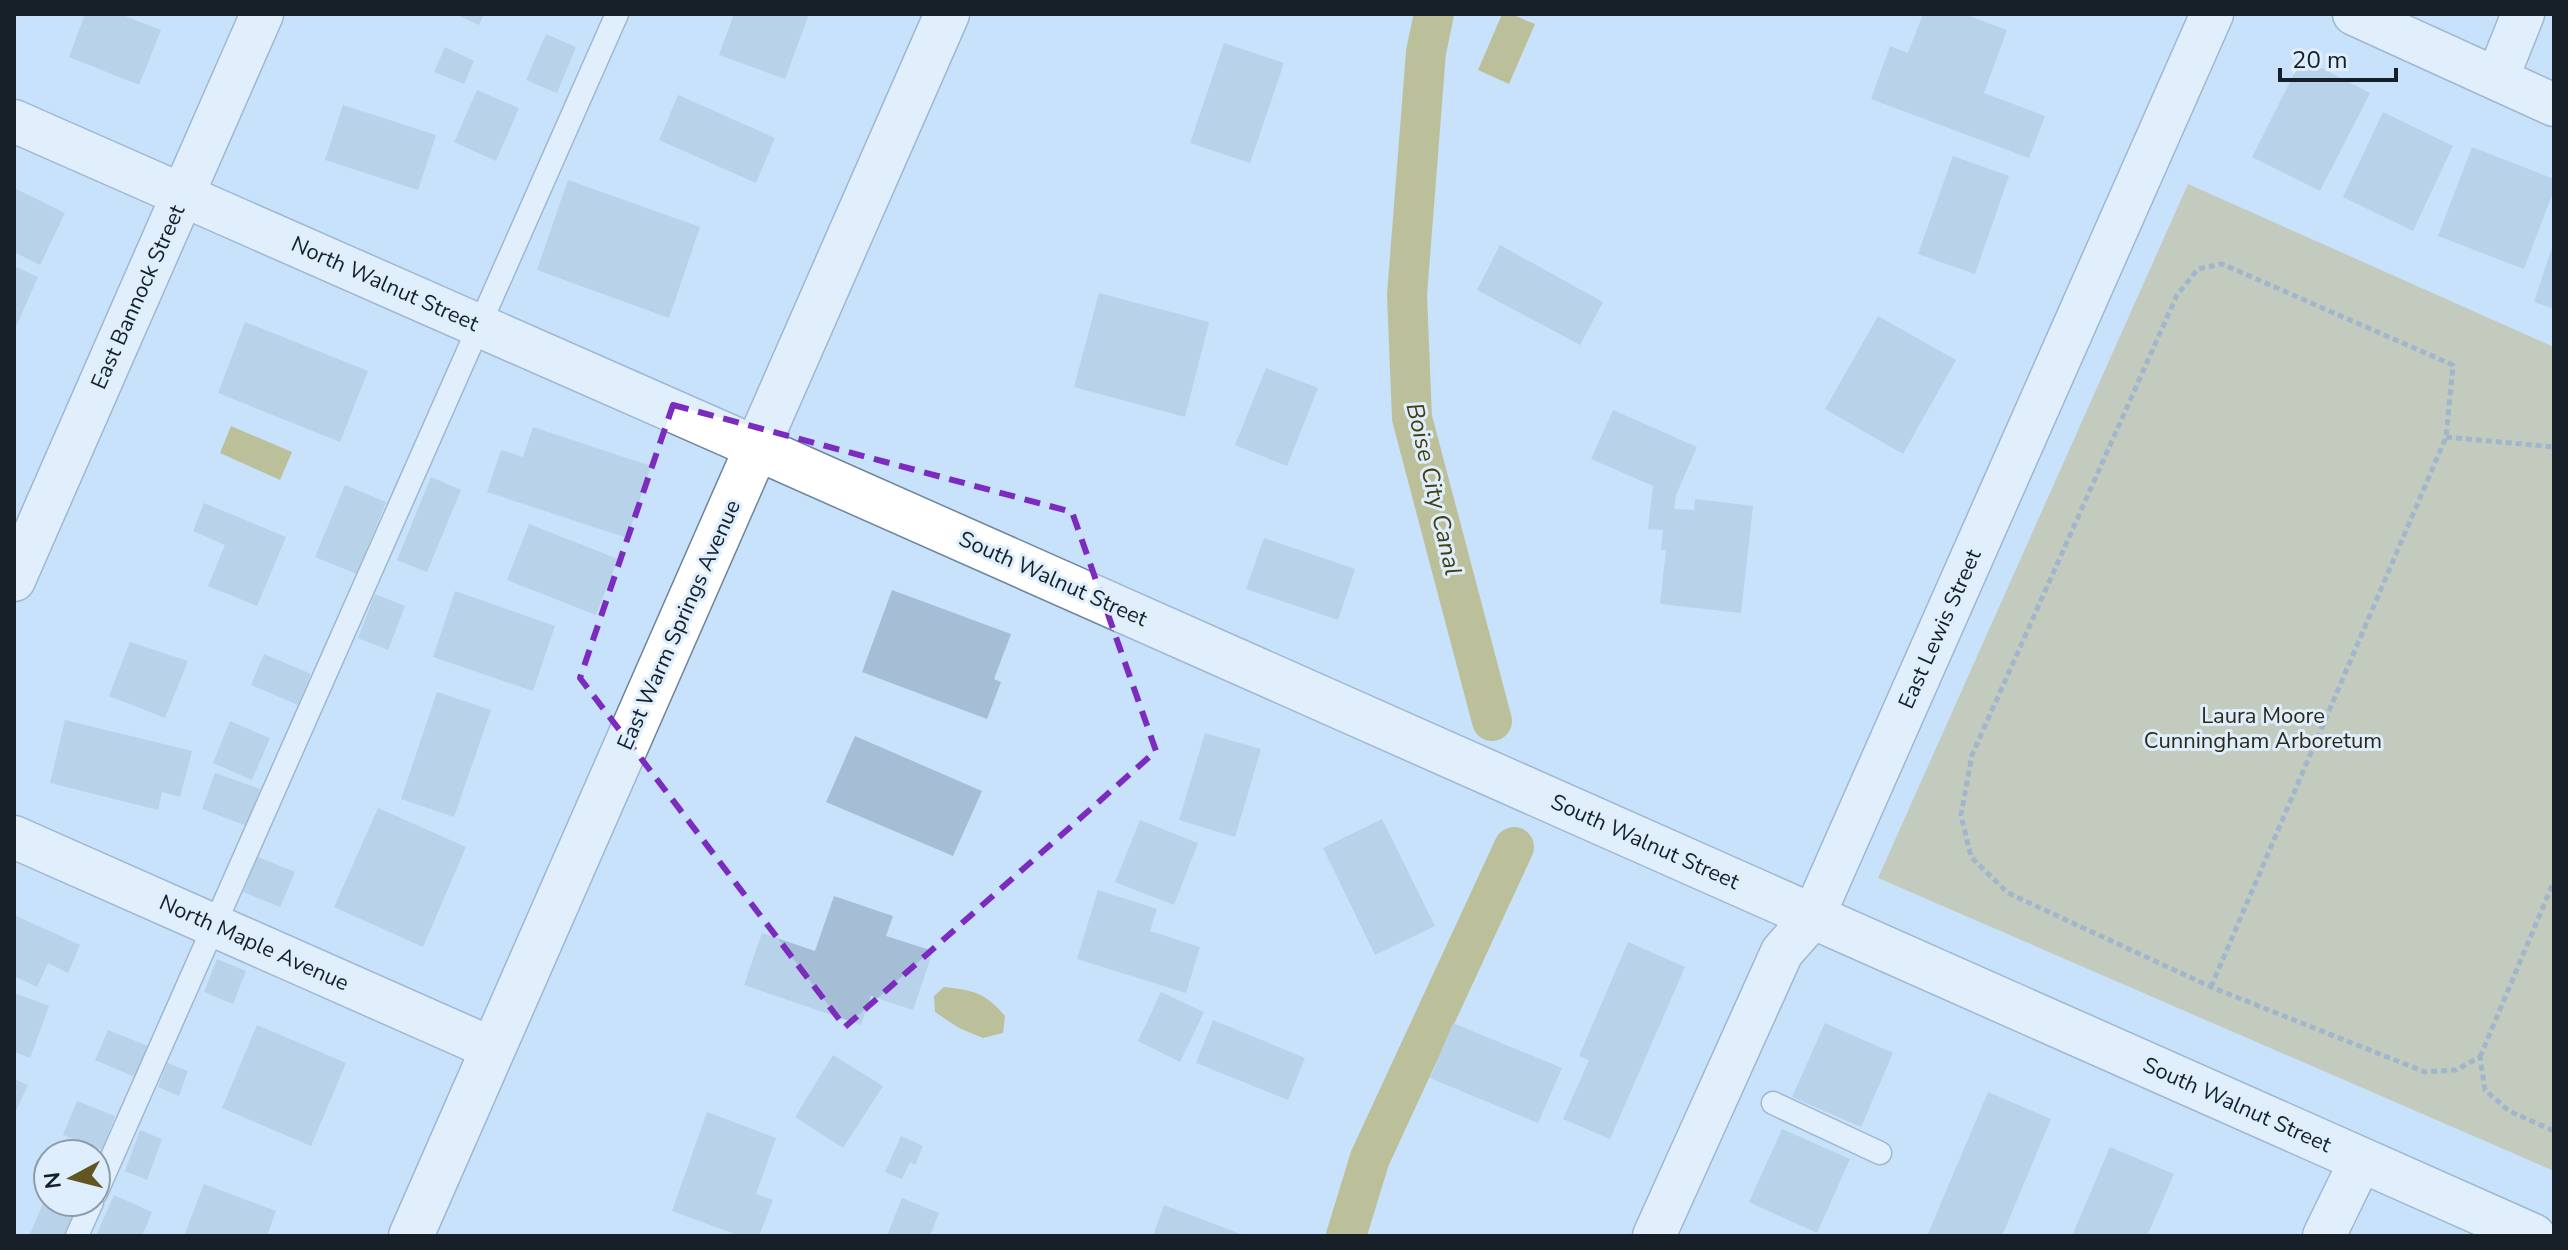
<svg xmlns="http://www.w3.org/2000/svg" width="2568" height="1250" viewBox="0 0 2568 1250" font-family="'Nunito Sans',sans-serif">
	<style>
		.green { fill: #bdaf73 }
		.water { fill: #ae9725 }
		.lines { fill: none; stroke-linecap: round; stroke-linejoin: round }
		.canal { stroke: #ae9725; stroke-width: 40 }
		.building { fill: #a5bed6 }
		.service-casing { stroke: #6d859c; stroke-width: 25 }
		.minor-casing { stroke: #6d859c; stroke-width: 45 }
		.tertiary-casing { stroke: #6d859c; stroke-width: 47 }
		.path { stroke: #6f8192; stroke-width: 5; stroke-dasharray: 6 4; stroke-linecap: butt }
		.service { stroke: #fff; stroke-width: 22 }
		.minor { stroke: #fff; stroke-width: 42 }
		.tertiary { stroke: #fff; stroke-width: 44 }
		.marked { fill: none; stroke: #7b2cbf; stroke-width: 6; stroke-dasharray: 16 10; stroke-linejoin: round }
		.labels { text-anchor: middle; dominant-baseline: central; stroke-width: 6; stroke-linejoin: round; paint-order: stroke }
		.street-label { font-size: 22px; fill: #172029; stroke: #deeefd }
		.park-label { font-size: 22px; fill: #2e2a17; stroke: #deeefd }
		.water-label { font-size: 24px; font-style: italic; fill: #483f11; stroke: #deeefd }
	</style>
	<rect width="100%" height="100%" fill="#c8e2fb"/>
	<!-- green -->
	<path class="green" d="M2188 184 2554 347V1171L1878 878Z"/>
	<!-- water -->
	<path class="water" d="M1502 14H1511L1535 24 1509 84 1478 70Z
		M231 426 292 452 280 480 220 453Z
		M944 987C973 990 986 993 1005 1016L1003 1033 983 1038 959 1028 935 1012 934 996Z"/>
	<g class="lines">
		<!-- canal -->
		<path class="canal" d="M1434 14 1426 52 1407 295 1412 418 1492 721
			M1346 1236 1370 1158 1514 847"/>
	</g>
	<!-- building -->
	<path class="building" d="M85 14H120L161 30 139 85 69 57Z
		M455 14H484L479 25Z
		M734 14H809L785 79 719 55Z
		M1923 14H1964L2007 30 1984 93 2045 116 2029 158 1871 99 1890 46 1908 53Z
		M546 34 576 47 557 93 526 80Z
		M1224 43 1284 63 1250 163 1190 143Z
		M445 47 474 61 464 84 434 72Z
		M2302 58 2370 93 2320 191 2252 157Z
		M477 90 519 108 496 161 454 142Z
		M678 95 775 138 756 183 659 140Z
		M343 105 436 135 418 190 325 160Z
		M2383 112 2453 146 2413 231 2343 197Z
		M2472 147 2554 179V190L2524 269 2438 236Z
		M1953 156 2009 176 1975 274 1918 254Z
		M568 180 700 227 669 318 537 270Z
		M14 188 65 213 40 265 14 252Z
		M2553 244H2554V309L2534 302Z
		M1500 245 1603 302 1580 345 1477 290Z
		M14 266 38 277 14 331Z
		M1099 293 1209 322 1185 417 1074 387Z
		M1878 316 1956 360 1903 454 1825 409Z
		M245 322 368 371 340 442 218 393Z
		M1266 368 1318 388 1287 466 1235 445Z
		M1613 410 1697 447 1676 495 1674 509 1694 510 1695 499 1753 506 1741 613 1660 604 1666 550H1661L1663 530 1648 529 1653 486 1591 459Z
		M533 427 651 466 627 538 487 492 501 450 523 457Z
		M431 477 461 490 427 572 397 560Z
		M345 485 386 502 357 574 315 557Z
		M204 503 286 537 257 606 208 586 225 545 193 531Z
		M529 524 618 559 596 615 507 580Z
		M1264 538 1355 569 1338 620 1246 589Z
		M892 590 1011 634 994 679 1001 682 987 719 862 672Z
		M455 591 555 626 533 691 433 657Z
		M375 594 405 606 388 650 358 638Z
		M130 642 188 661 165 718 109 696Z
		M264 654 311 674 298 705 251 685Z
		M437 692 491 710 454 817 401 799Z
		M65 720 192 751 180 797 162 792 158 810 50 783Z
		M230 721 270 738 252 780 213 763Z
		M1205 733 1261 749 1235 837 1179 820Z
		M855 736 982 791 953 856 826 802Z
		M215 773 260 789 247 826 202 809Z
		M378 808 466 847 423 947 334 907Z
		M1382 819 1435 926 1375 955 1323 848Z
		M1140 820 1198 843 1174 905 1115 882Z
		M258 857 295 872 280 907 243 892Z
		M1098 890 1157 909 1150 931 1200 947 1186 993 1077 959Z
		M834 896 893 916 886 936 933 951 913 1010 871 996 861 1025 744 985 762 933 815 951Z
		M14 915 80 945 68 973 48 963 37 987 14 976Z
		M1628 942 1685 967 1610 1139 1563 1119 1589 1060 1579 1056Z
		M217 959 246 971 233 1004 204 992Z
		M1161 992 1204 1012 1180 1062 1138 1041Z
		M14 993 49 1006 30 1058 14 1052Z
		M1213 1020 1305 1058 1288 1100 1196 1063Z
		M1453 1023 1562 1068 1538 1123 1430 1078Z
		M1825 1023 1893 1053 1861 1127 1792 1097Z
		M257 1025 346 1063 311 1146 222 1108Z
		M108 1030 148 1046 135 1077 95 1060Z
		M833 1055 883 1086 843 1148 795 1117Z
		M167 1063 188 1071 179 1096 158 1087Z
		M14 1079 28 1085 14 1115Z
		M1988 1092 2051 1119 2002 1236H1927Z
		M77 1101 115 1116 102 1150 63 1135Z
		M707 1112 776 1138 756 1194 773 1200 759 1236H740L672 1211Z
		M1782 1129 1850 1159 1817 1233 1749 1202Z
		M140 1130 162 1139 147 1180 125 1171Z
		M901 1136 923 1146 915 1165 910 1162 902 1179 885 1172Z
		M2110 1147 2174 1174 2147 1236H2072Z
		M204 1184 276 1211 267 1236H184Z
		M114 1195 152 1212 142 1236H96Z
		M902 1198 939 1213 930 1236H887Z
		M43 1204 76 1218 68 1236H29Z
		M1164 1205 1246 1236H1153Z"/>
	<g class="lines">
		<!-- service casing -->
		<g class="service-casing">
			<path id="service" d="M1773 1103 1880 1153
				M96 1193 617 14
				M77 1236 92 1202"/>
		</g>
		<!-- minor casing -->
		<g class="minor-casing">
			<path id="minor" d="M2354 14 2554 105
				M2497 79 2523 14
				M14 121 757 448
				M14 580 262 14
				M14 837 493 1049
				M1654 1236 1782 952 1813 917 2212 14
				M2324 1236 2361 1160"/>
		</g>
		<!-- tertiary casing -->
		<g class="tertiary-casing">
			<path id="tertiary" d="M757 448 2533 1236
				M411 1236 947 14"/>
		</g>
		<!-- path -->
		<path class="path" d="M2446 437 2554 447
			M2211 987 2446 437 2453 365 2222 264 2198 269 2177 295 1972 755 1961 815 1971 857 2008 893 2211 987 2425 1072 2456 1070 2480 1057 2485 1090 2509 1111 2554 1131
			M2480 1057 2554 881"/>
		<!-- service -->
		<use href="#service" class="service"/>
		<!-- minor -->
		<use href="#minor" class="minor"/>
		<!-- tertiary -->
		<use href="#tertiary" class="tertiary"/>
	</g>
	<!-- marked area -->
	<path d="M0 0H2568V1250H0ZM673 405 1072 512 1156 751 845 1027 580 678Z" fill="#c8e2fb" fill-opacity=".55" fill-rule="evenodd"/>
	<path class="marked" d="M673 405 1072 512 1156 751 845 1027 580 678Z"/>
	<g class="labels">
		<!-- street labels -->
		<g class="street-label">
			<text transform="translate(385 284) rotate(24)">North Walnut Street</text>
			<text transform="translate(138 297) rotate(-66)">East Bannock Street</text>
			<text transform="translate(1053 579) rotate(24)">South Walnut Street</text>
			<text transform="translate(679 625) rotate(-66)">East Warm Springs Avenue</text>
			<text transform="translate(1940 629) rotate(-66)">East Lewis Street</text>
			<text transform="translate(1645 842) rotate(24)">South Walnut Street</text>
			<text transform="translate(254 943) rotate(24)">North Maple Avenue</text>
			<text transform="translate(2237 1105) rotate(24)">South Walnut Street</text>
		</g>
		<!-- park labels -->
		<g class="park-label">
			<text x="2263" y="716">Laura Moore<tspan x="2263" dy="25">Cunningham Arboretum</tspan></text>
		</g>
		<!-- water labels -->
		<g class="water-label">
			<text transform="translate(1434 489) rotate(77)">Boise City Canal</text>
		</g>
	</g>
	<!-- border -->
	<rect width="2568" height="1250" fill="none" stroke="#172029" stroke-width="32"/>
	<!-- north arrow -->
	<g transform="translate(72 1178) rotate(263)"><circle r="38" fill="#deeefd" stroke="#8e9ca8" stroke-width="2"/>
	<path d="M0-6L14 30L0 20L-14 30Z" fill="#615622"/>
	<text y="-12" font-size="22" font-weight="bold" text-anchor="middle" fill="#172029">N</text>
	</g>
	<!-- scale -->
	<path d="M2280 68v12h116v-12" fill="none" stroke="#172029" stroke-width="4"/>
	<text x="2292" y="68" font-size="24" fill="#172029" stroke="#deeefd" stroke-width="6" paint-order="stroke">20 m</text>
</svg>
